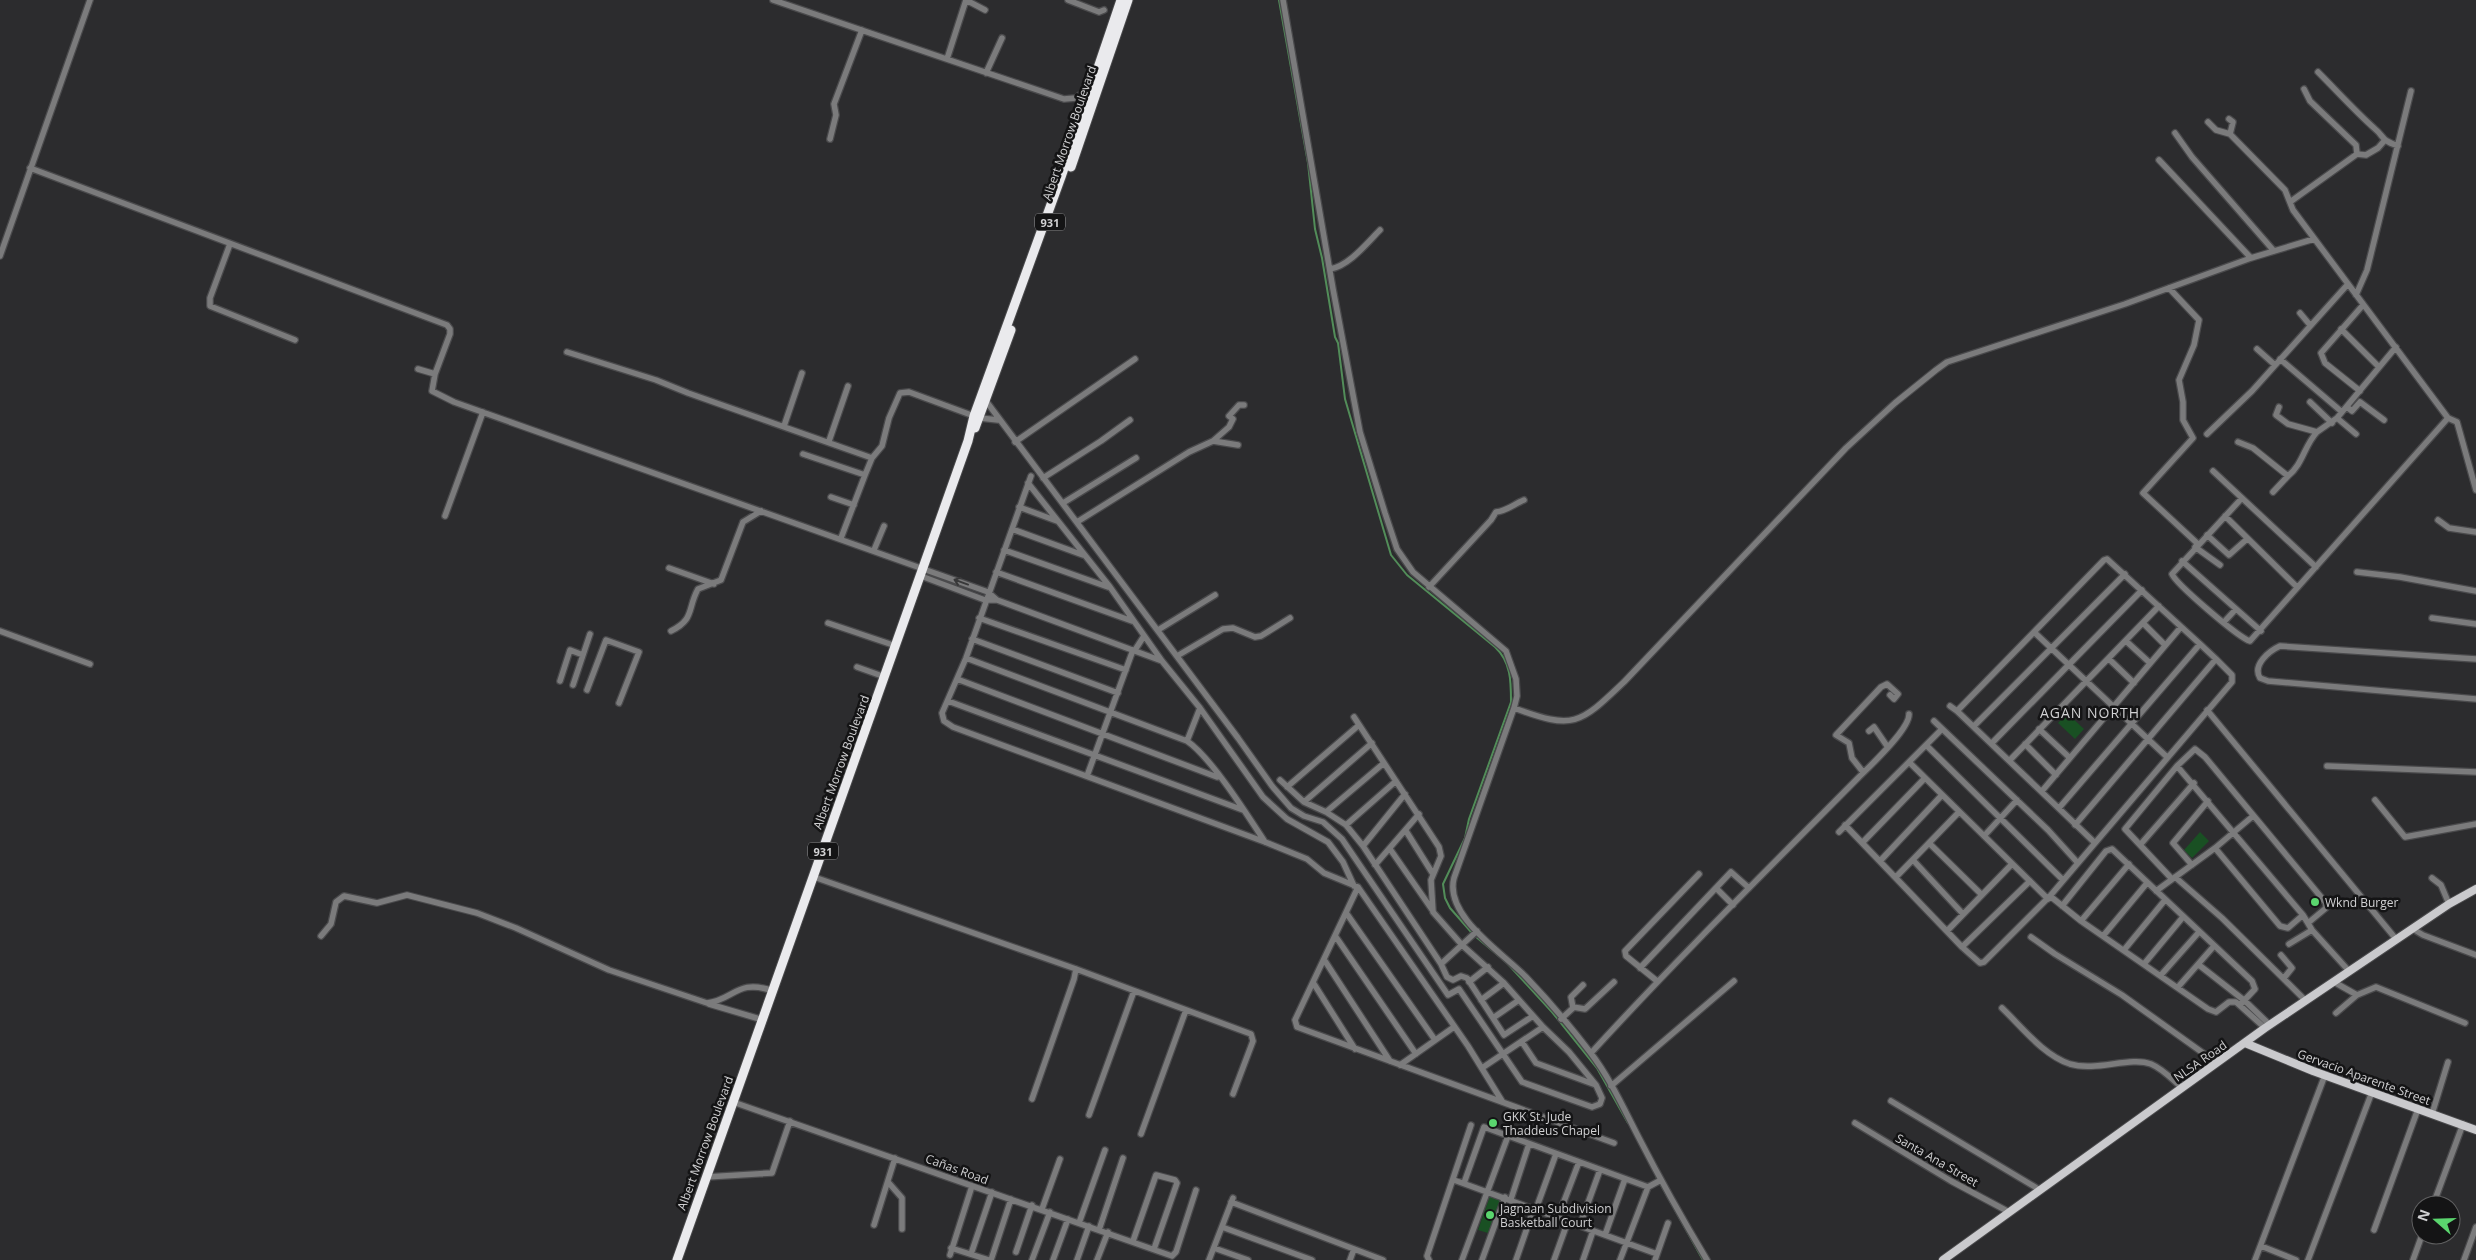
<svg xmlns="http://www.w3.org/2000/svg" width="2476" height="1260" viewBox="0 0 2476 1260" font-family="'Open Sans',sans-serif">
	<style>
		.green { fill: #195023 }
		.lines { fill: none; stroke-linecap: round; stroke-linejoin: round }
		.stream { stroke: #528d59; stroke-width: 2 }
		.minor-casing { stroke: #4a4a4c; stroke-width: 8 }
		.major-casing { stroke: #4a4a4c; stroke-width: 10 }
		.highway-casing { stroke: #4a4a4c; stroke-width: 11 }
		.minor { stroke: #7b7b7c; stroke-width: 5.5 }
		.major { stroke: #cacacd; stroke-width: 8 }
		.highway { stroke: #eaeaed; stroke-width: 9 }
		.oneway { stroke: #383839 }
		.poi-dot { fill: #5ad56e; stroke: #141415; stroke-width: 2 }
		.labels { text-anchor: middle; dominant-baseline: central; stroke-width: 5; stroke-linejoin: round; paint-order: stroke }
		.shield { fill: #141415; stroke: #98989a; stroke-width: 1 }
		.shield-label { font-size: 11px; font-weight: bold; fill: #d1d1d3 }
		.street-label { font-size: 12px; fill: #d1d1d3; stroke: #141415 }
		.poi-label { font-size: 12px; fill: #d1d1d3; stroke: #141415; text-anchor: start }
		.neighbourhood-label { font-size: 14px; letter-spacing: 1px; fill: #d1d1d3; stroke: #141415 }
	</style>
	<rect width="100%" height="100%" fill="#2c2c2e"/>
	<!-- green -->
	<path class="green" d="M2067 713 2084 729 2075 739 2058 723Z
		M2200 832 2209 841 2192 858 2184 850Z
		M1490 1196 1501 1200 1488 1233 1478 1230Z"/>
	<g class="lines">
		<!-- stream -->
		<path class="stream" d="M1279 0 1308 163 1315 229 1322 258 1335 337 1338 343 1345 399 1391 555 1407 575 1495 647C1511 662 1511 681 1511 702L1469 819 1465 838 1443 884 1445 898 1450 908 1472 933
			M1475 936 1507 963 1552 1012 1597 1068 1628 1123
			M1656 1176 1703 1260"/>
		<!-- minor casing -->
		<g class="minor-casing">
			<path id="minor" d="M773 0 1064 99 1076 98 1089 88
				M966 0 985 10
				M1068 0 1099 12 1104 10
				M1283 0 1333 289 1360 432 1385 513 1397 549 1413 572 1506 651 1516 679 1517 696 1514 708 1454 878C1444 916 1503 953 1526 977 1548 1000 1571 1027 1590 1052 1610 1078 1624 1109 1639 1138 1660 1179 1683 1220 1707 1260
				M947 59 966 0
				M2318 72C2337 91 2354 110 2374 128 2386 138 2379 139 2398 146
				M986 73 1002 38
				M2229 119 2233 122 2230 134
				M2208 122 2216 130 2230 134 2285 190 2293 210 2448 418 2457 422 2476 490
				M2175 133 2192 157 2274 251
				M830 139 836 115 834 104 862 30
				M2357 154 2366 155 2378 148 2385 140
				M2159 160 2251 258 2314 239
				M30 168 447 325 450 329V334L435 374
				M2290 202 2357 154 2356 145 2310 101 2304 89
				M230 244 210 298V306L295 340
				M0 256 90 0
				M1330 269C1349 266 1367 243 1380 230
				M2169 288 2199 320 2194 345 2179 380 2183 402V420L2193 438 2143 493 2198 544
				M2356 295 2367 270 2411 91
				M2300 313 2310 325
				M2341 329 2379 367
				M2257 349 2275 365
				M567 352 656 380 688 393 872 458
				M2280 359 2342 412
				M418 369 435 374 432 391 454 402 988 592 997 600 1162 661 1200 708 1263 797 1287 819 1328 842 1343 862 1354 886
				M2360 391 2325 363 2321 353 2363 305
				M986 401 1238 738 1272 786 1291 808 1304 816 1323 822 1342 839 1448 995 1459 989 1522 1082 1592 1107 1600 1104 1602 1098 1596 1085 1536 1063 1522 1042
				M2310 402 2332 423
				M2279 407 2276 415 2288 424 2317 432 2337 418 2396 347
				M2347 407 2352 411 2360 402 2384 420
				M980 418 998 420
				M2337 418 2356 434
				M784 426 802 373
				M2207 434 2252 391 2348 284
				M829 441 848 386
				M1213 441 1238 445
				M1015 442 1135 359
				M2238 442 2253 448 2288 476C2303 464 2304 446 2317 432
				M803 454 865 475
				M2213 471 2316 567
				M1031 476 966 658 942 713 944 721 953 727 1265 842 1307 859 1324 873 1358 887 1468 1046 1502 1101
				M1043 478 1101 441 1130 420
				M1028 483 1110 587 1162 661
				M2273 492 2288 476
				M831 497 854 505
				M2242 498 2172 574C2176 584 2239 638 2250 641L2448 418
				M1063 503 1136 458
				M1019 507 1057 521
				M445 516 483 412
				M2225 516 2297 587
				M2438 520 2449 528 2476 532
				M1077 522 1189 452 1213 441 1229 427 1233 419 1229 416 1239 405H1244
				M1012 529 1083 555
				M2207 535 2229 555 2247 539
				M841 538 865 475 872 458 882 446 889 418 900 393 909 392 974 416
				M2195 547 2220 565
				M874 550 884 526
				M1004 550 1108 587
				M2182 561 2261 631
				M669 568 714 584
				M996 572 1132 621
				M2357 572 2400 577 2476 591
				M921 576 985 600H997
				M1429 587 1491 520 1496 512C1507 511 1514 504 1524 500
				M979 618 1126 670
				M2432 618 2476 624
				M2224 622 2236 609
				M828 623 896 646
				M2143 623 2165 645
				M1158 630 1215 595
				M0 631 90 664
				M671 631C695 619 687 609 698 589L721 580 743 522 761 511
				M2034 632 2104 560 2107 559 2200 644
				M972 639 1118 693
				M2126 641 2150 663
				M1135 650 1144 636
				M1177 656 1223 629 1233 628 1255 637 1261 636 1290 618
				M966 658 1187 741C1211 757 1248 816 1265 842
				M2109 659 2134 683
				M2216 659 2232 675V682L2050 896 2081 921 2208 1009 2216 1012 2229 1002H2236L2265 1028
				M2476 659 2280 646C2269 651 2252 665 2260 678L2268 681 2476 699
				M857 667 885 677
				M957 679 1217 777
				M560 681 570 650 583 655
				M573 685 590 634
				M587 690 606 640 639 652 619 703
				M948 701 1243 810
				M1950 706 1957 711
				M1514 708C1574 730 1579 725 1624 682L1846 448 1895 403 1936 370 1947 362 2125 304 2251 258
				M2207 710 2396 939
				M1354 717 1439 847 1441 856 1431 880 1433 912 1462 945 1504 983 1543 1027 1482 1068
				M1934 721 2048 830 2077 862
				M1974 726 2125 574
				M2039 729 2070 758
				M1869 731 1874 727 1887 746
				M1187 741 1200 708
				M1992 743 2142 590
				M2025 744 2056 775
				M1926 745 2063 880
				M2010 760 2159 606
				M1909 762 2048 899
				M2327 766 2476 772
				M1863 772 1852 758 1849 743 1836 735 1881 687 1887 684 1898 694 1894 699 1890 695
				M1087 776 1133 650
				M1280 780 1304 802 1326 812 1346 825 1363 846 1441 964 1447 977 1453 980 1461 976 1467 978 1504 1035 1533 1016
				M1287 787 1359 725
				M2042 791 2181 627
				M2375 800 2405 837 2476 824
				M1304 802 1372 743
				M2059 808 2200 644 2216 659 2075 825
				M1326 812 1384 763
				M1346 825 1396 781
				M1845 825 1962 947 1980 963 1984 962 2050 896
				M1406 831 1433 874
				M1839 832 1942 729
				M1984 836 2017 800
				M1863 842 1925 778
				M2094 842 1957 711 2034 632 2167 757
				M1929 843 1982 895
				M2140 845 2194 783
				M1363 846 1405 794
				M2215 848 2280 926 2288 928 2303 915
				M1390 849 1433 911
				M1881 860 1942 795
				M1913 860 1963 914
				M1375 865 1419 814
				M2192 865 2173 843 2208 801
				M814 877 1076 969 1251 1034 1253 1041 1233 1094
				M1896 877 1959 812
				M2175 877 2222 918 2306 1001
				M2432 878 2441 885 2449 904
				M2172 879 2125 829 2177 766
				M1358 887 1295 1020 1297 1027 1614 1143
				M1716 888 1733 905
				M2156 891 2215 848 2253 816
				M2062 906 2106 851 2112 849 2252 981 2255 989 2240 1005
				M1347 914 1435 1040
				M2081 921 2129 864
				M2308 923 2326 908V903L2205 757 2195 749 2177 766 2303 915 2312 930 2349 971
				M2413 929 2423 935 2476 955
				M1947 931 2012 864
				M321 936 331 924 336 902 344 896 377 903 407 895 477 913 516 928 609 970 707 1003C734 1000 737 978 773 991
				M2103 936 2147 883
				M1336 937 1416 1054
				M2031 937 2055 954 2122 995 2217 1063
				M2289 944 2312 930
				M1962 947 2030 881
				M2124 950 2165 900
				M2281 955 2292 968 2284 978
				M1325 961 1390 1061
				M1441 964 1477 931
				M2144 964 2183 917
				M2199 965 2245 1001 2270 1025
				M1640 968 1731 872 1749 888
				M2161 975 2199 932
				M1657 981 1626 956 1625 951 1699 874
				M1469 982 1488 967
				M2334 982 2357 995
				M1314 984 1355 1049
				M2178 987 2214 946
				M1481 1000 1504 983
				M709 1004 763 1020
				M1573 1007 1585 1009 1614 982
				M2002 1008C2022 1027 2043 1055 2070 1064 2096 1072 2130 1056 2151 1064 2163 1069 2172 1079 2182 1088
				M2336 1013 2357 995 2376 987 2465 1023
				M1493 1018 1519 1000
				M1561 1019 1573 1008 1571 997 1583 985
				M1543 1027 1569 1052 1596 1085
				M1591 1053C1677 959 1768 869 1858 778 1870 766 1910 729 1909 714
				M1400 1065 1454 1027
				M1611 1086 1734 981
				M1032 1099 1074 979 1076 969
				M1891 1101 2040 1190
				M733 1102 1172 1256 1176 1252 1196 1190
				M2432 1114 2448 1062
				M1089 1115 1134 991
				M1855 1123 1951 1181 2009 1212
				M1141 1134 1186 1010
				M706 1177 772 1173 790 1121
				M1454 1180 1657 1254
				M888 1182 902 1198V1229
				M1464 1183 1484 1127 1648 1187
				M1511 1199 1529 1144
				M1231 1202 1383 1260
				M2433 1205 2463 1124
				M1042 1209 1060 1159
				M1536 1209 1556 1154
				M1558 1217 1579 1162
				M1079 1223 1105 1150
				M874 1225 895 1158
				M1580 1225 1600 1170
				M1222 1227 1312 1260
				M1099 1230 1123 1158
				M2374 1230 2418 1109
				M1605 1235 1625 1179
				M1133 1241 1156 1175 1175 1180 1177 1183 1154 1249
				M2261 1246 2296 1260
				M951 1248 989 1260
				M1214 1248 1248 1260
				M1016 1252 1032 1205
				M971 1254 992 1192
				M950 1255 972 1186
				M991 1260 1011 1199
				M1032 1260 1050 1212
				M1053 1260 1068 1219
				M1077 1260 1089 1226
				M1097 1260 1108 1232
				M1209 1260 1233 1198
				M1350 1260 1354 1249
				M1429 1260 1427 1256 1471 1125
				M1462 1260 1508 1136
				M1482 1260 1505 1197
				M1516 1260 1534 1208
				M1554 1260 1568 1221
				M1583 1260 1593 1231
				M1620 1260 1648 1187 1661 1180
				M1655 1260 1668 1223
				M2255 1260 2325 1075
				M2308 1260 2372 1092
				M2413 1260 2422 1235
				M2464 1260 2476 1227"/>
		</g>
		<!-- major casing -->
		<g class="major-casing">
			<path id="major" d="M2245 1043 2313 1071 2476 1130
				M1943 1260 2265 1028 2449 904 2476 889"/>
		</g>
		<!-- highway casing -->
		<g class="highway-casing">
			<path id="highway" d="M1071 167 1128 0
				M975 428 1011 330
				M677 1260 968 441 974 416 1061 177 1121 0"/>
		</g>
		<!-- minor -->
		<use href="#minor" class="minor"/>
		<!-- major -->
		<use href="#major" class="major"/>
		<!-- highway -->
		<use href="#highway" class="highway"/>
	</g>
	<!-- one-way arrows -->
	<defs><path id="oneway-shaft" d="M-6 0H5M1.5-3L5.5 0L1.5 3" fill="none" stroke-width="1.6" stroke-linecap="round" stroke-linejoin="round" transform="scale(1.25)"/></defs>
	<use class="oneway" href="#oneway-shaft" transform="translate(961 582) rotate(-160)"/>
	<!-- markers -->
	<g class="poi-dot">
		<circle cx="2315" cy="902" r="5"/>
		<circle cx="1493" cy="1123" r="5"/>
		<circle cx="1490" cy="1215" r="5"/>
	</g>
	<g class="labels">
		<!-- shield labels -->
		<g class="shield">
			<rect x="1035" y="213.5" width="30" height="17" rx="4"/>
			<rect x="808" y="842.5" width="30" height="17" rx="4"/>
		</g>
		<g class="shield-label">
			<text x="1050" y="222">931</text>
			<text x="823" y="851">931</text>
		</g>
		<!-- street labels -->
		<g class="street-label">
			<text transform="translate(1069 133) rotate(-71)">Albert Morrow Boulevard</text>
			<text transform="translate(841 762) rotate(-70)">Albert Morrow Boulevard</text>
			<text transform="translate(2200 1061) rotate(-35)">NLSA Road</text>
			<text transform="translate(2364 1077) rotate(20)">Gervacio Aparente Street</text>
			<text transform="translate(705 1143) rotate(-70)">Albert Morrow Boulevard</text>
			<text transform="translate(1937 1160) rotate(30)">Santa Ana Street</text>
			<text transform="translate(957 1169) rotate(20)">Cañas Road</text>
		</g>
		<!-- poi labels -->
		<g class="poi-label">
			<text x="2325" y="902">Wknd Burger</text>
			<text x="1503" y="1116">GKK St. Jude<tspan x="1503" dy="14">Thaddeus Chapel</tspan></text>
			<text x="1500" y="1208">Jagnaan Subdivision<tspan x="1500" dy="14">Basketball Court</tspan></text>
		</g>
		<!-- neighbourhood labels -->
		<g class="neighbourhood-label">
			<text x="2090" y="712">AGAN NORTH</text>
		</g>
	</g>
	<!-- north arrow -->
	<g transform="translate(2436 1220) rotate(290)"><circle r="24" fill="#141415" stroke="#606061"/>
	<path d="M0-4L9 19L0 12L-9 19Z" fill="#5ad56e"/>
	<text y="-8" font-size="14" font-weight="bold" text-anchor="middle" fill="#d1d1d3">N</text>
	</g>
</svg>
